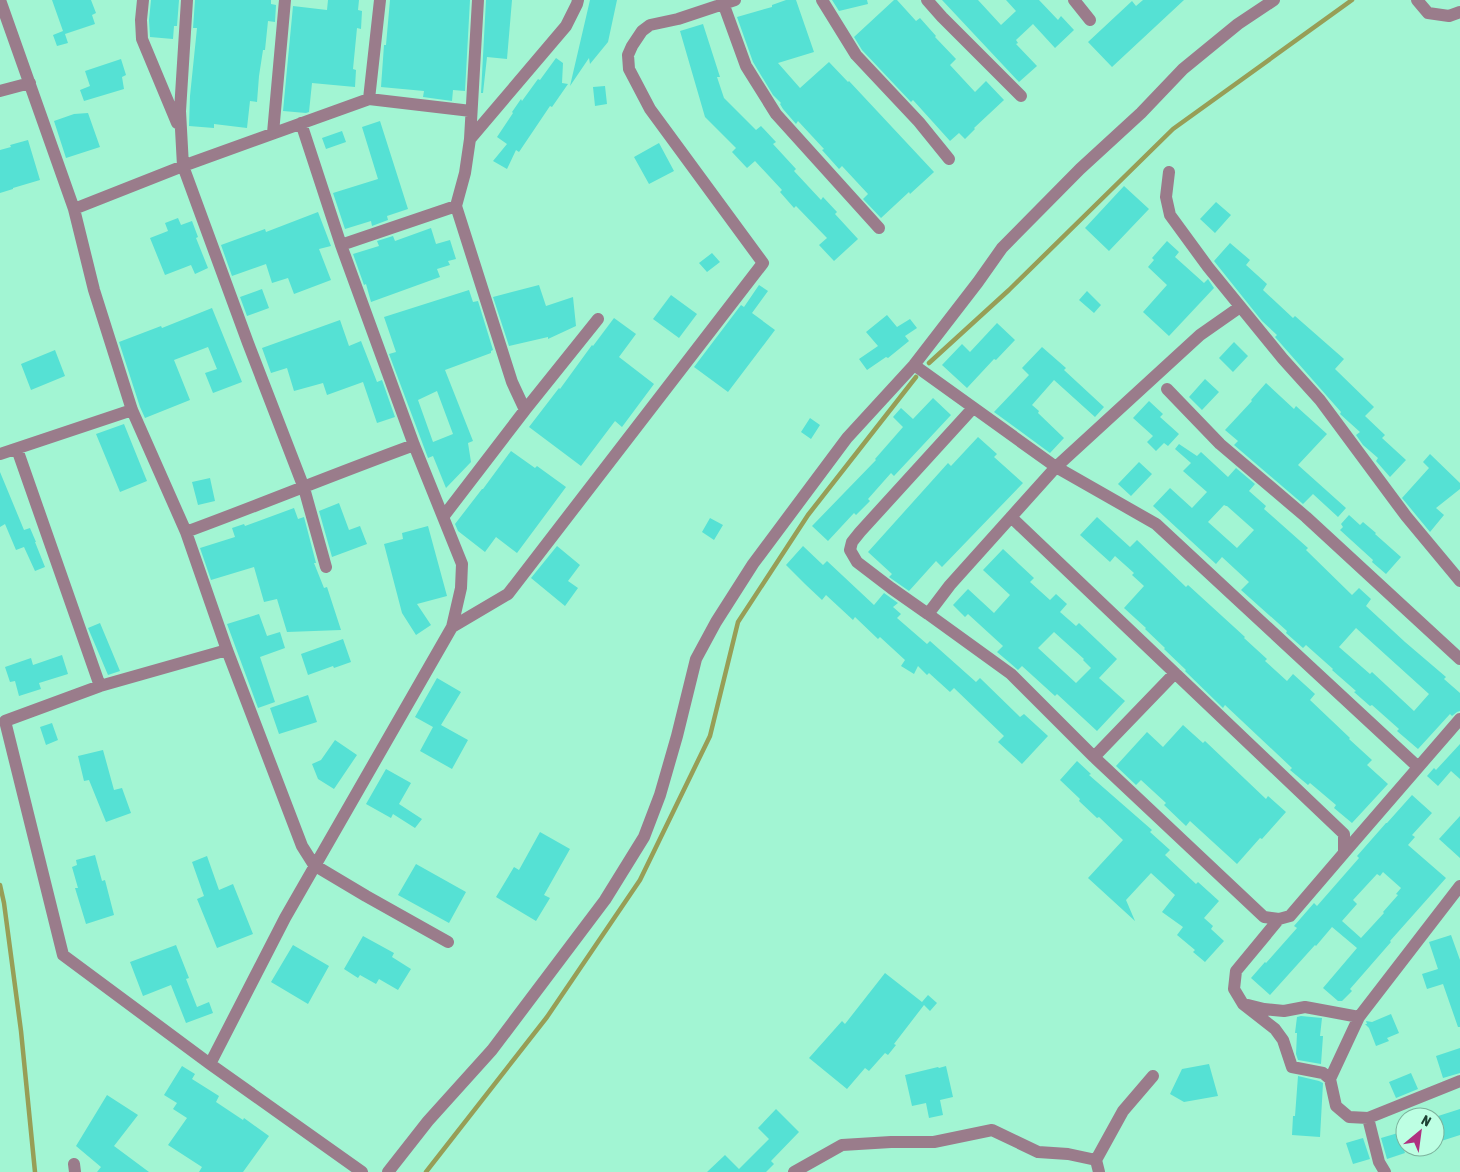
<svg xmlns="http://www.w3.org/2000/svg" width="1460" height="1172" viewBox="0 0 1460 1172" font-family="'Asap Condensed',sans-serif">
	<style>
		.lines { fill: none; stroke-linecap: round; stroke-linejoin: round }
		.stream { stroke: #979e56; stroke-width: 4.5 }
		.building { fill: #55e1d4; fill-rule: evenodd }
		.minor { stroke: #9a7c8b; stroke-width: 12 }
	</style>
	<rect width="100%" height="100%" fill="#a2f5d3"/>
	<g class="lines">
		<!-- stream -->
		<path class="stream" d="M929 363 1009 290 1173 129 1352 0
			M0 885 4 903 21 1031 35 1172
			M426 1172 547 1017 640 880 710 736 738 622 808 515 916 377"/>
	</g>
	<!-- building -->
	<path class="building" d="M52 0H91L96 13 92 15 95 24 65 34 68 43 57 46 53 35 63 31Z
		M151 0H179L177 26H174L173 39 150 37 149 20Z
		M195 0H271V4L276 5 275 22 268 21 265 50H263L259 76 257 102 250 101 247 128 214 124V128L189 126 190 96 197 28H193Z
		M328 0H359L358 10 362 11 361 29 357 28 353 69 356 70 355 87 312 83 309 112 306 113 283 111 293 6 327 10Z
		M390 0H470L465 91 453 90 452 101 423 97 424 91 381 87 384 45H386Z
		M486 0H512L507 59 487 57 483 93H481Z
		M590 0H617L608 42 590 64 589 58 570 86Z
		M786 0H796L814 52 778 63 800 88 829 62 848 82 849 81 934 172 910 194 909 192 881 218 863 199 868 194 842 166 839 169 822 150 824 149 798 121 796 124 783 109 780 104 781 103 773 95 753 62 737 17 772 7V5Z
		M832 0H867L868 4 839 11Z
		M894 0H897L916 21 920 18 936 36 935 37 956 59 950 65 975 92 986 81 1004 100 974 128 975 129 965 139 959 133 950 141 913 100 911 102 862 50 854 37Z
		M942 0H978L1001 25 1016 11 1006 0H1039L1058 20 1061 16 1074 30 1055 48 1033 24 1016 40 1018 43 1016 44 1037 66 1019 82Z
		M1143 0H1184L1112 67 1088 42 1132 1 1136 6Z
		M703 24 720 77H717L724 98 756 130 761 126 776 142 773 144 796 169 794 171 821 200 823 197 837 212 835 214 858 239 834 261 819 245 827 238 796 206 794 208 780 192 782 190 755 161 747 168 732 152 736 148 705 117 680 31Z
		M556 58 563 63 562 83 568 84 552 107 550 106 519 152 516 150 507 169 493 161 507 144 497 137 513 113 512 112 521 99 522 101 538 79 540 80Z
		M121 59 126 75 122 77 124 89 84 101 80 90 90 86 85 71Z
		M605 86 607 104 595 106 593 87Z
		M88 113 100 147 66 158 54 121 74 114Z
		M380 121 408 209 387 216 388 220 372 226 371 221 345 229 333 193 378 179 362 127Z
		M342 131 346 142 326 149 322 138Z
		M28 140 40 180 13 188V189L0 193V150L11 147 10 145Z
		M659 143 674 171 649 184 634 157Z
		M1124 186 1149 209 1109 251 1085 228Z
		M1216 202 1231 215 1215 233 1200 219Z
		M318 212 331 246 319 249 331 280 294 294 288 278 272 283 266 264 232 276 221 245 265 229 266 232Z
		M178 218 181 225 192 221 198 237 196 238 208 268 195 274 191 265 165 275 150 238 168 231 165 223Z
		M431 228 436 244 450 240 456 259 448 261 450 265 437 269 440 277 371 302 366 284 364 285 353 254 379 246 377 241 393 236 395 241Z
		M1167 241 1179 252 1175 257 1204 283 1208 279 1214 288 1169 336 1143 312 1167 285 1148 267 1154 260 1152 258Z
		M1230 243 1250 260 1246 265 1267 284 1263 290 1293 318 1295 316 1344 359 1335 369 1374 407 1365 416 1385 435 1382 438 1406 460 1390 477 1376 461 1378 458 1363 445 1356 435 1360 432 1340 414 1341 412 1275 337 1277 335 1262 321 1214 261Z
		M712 253 720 262 707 272 699 263Z
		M539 285 546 306 573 297 576 326 548 339V337L509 346 493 297Z
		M759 285 768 291 752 313 775 330 728 392 694 367 741 305 744 307Z
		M262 289 269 308 247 316 240 297Z
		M469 290 473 302 478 301 493 350 491 351V353L445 370 473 441 468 443 471 462 446 488 433 456 428 458 389 354 396 352 384 317ZM437 391 453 434 433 442 418 400Z
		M1087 291 1101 305 1094 313 1079 300Z
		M671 295 697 314 679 338 653 319Z
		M212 308 242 382 213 393 205 373 217 369 208 347 174 360 190 400 145 418 140 407 119 342 161 326 162 328Z
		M887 315 897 327 910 319 917 328 905 336 909 341 888 358 886 357 867 370 859 359 878 346 866 332Z
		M614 318 636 334 619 357 654 384 622 427 615 421 581 466 529 427 559 388 560 389 592 345 593 346Z
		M340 320 349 346 361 341 377 382 382 380 395 417 377 423 363 382 327 395 323 383 294 391 287 368 271 373 262 348Z
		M997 323 1015 340 996 360 994 359 967 388 942 365 962 344 970 352Z
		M1234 342 1248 356 1233 372 1219 358Z
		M1042 347 1066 368 1064 370 1104 407 1095 417 1054 380 1032 405 1039 411 1038 413 1064 438 1050 453 994 412 1029 375 1022 368Z
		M55 350 65 376 31 390 21 364Z
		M1205 379 1219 392 1202 410 1189 397Z
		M1266 383 1294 409 1296 406 1327 434 1298 465 1346 508 1338 517 1313 494 1303 504 1234 445 1238 441 1225 430 1252 401 1251 400Z
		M933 398 951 415 894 476 891 473 868 499 870 501 856 515 854 513 828 541 812 526 876 460 875 459 903 427 893 417 901 408 913 419Z
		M1149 401 1163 414 1160 417 1179 434 1168 446 1164 443 1156 451 1147 442 1153 436 1133 418Z
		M810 418 820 425 811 439 801 432Z
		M124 424 147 481 120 492 96 434Z
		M978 437 997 454 994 457 1023 483 942 567 936 561 909 591 889 577 892 574 868 552 948 463 951 466Z
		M1179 444 1197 456 1201 452 1228 477 1236 468 1255 484 1249 491 1266 506 1264 509 1308 548 1306 550 1352 595 1359 588 1371 599 1366 606 1405 642 1446 677 1444 679 1460 693V711L1457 712 1452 716 1450 714 1418 749 1397 731 1399 729 1372 705 1370 706 1354 692 1356 691 1332 670 1333 669 1306 645 1303 648 1286 633 1287 631 1241 590 1249 582 1222 557 1216 564 1153 506 1170 488 1192 508 1207 492 1183 471 1191 463 1175 449ZM1224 505 1226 506H1227L1254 530 1237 548 1208 522ZM1356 628 1429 694 1414 711 1372 672 1370 674 1339 647Z
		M511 451 535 468 537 466 566 487 517 553 496 537 485 552 458 531 455 524 482 489H483Z
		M1430 454 1460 483V489L1436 508 1444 515 1430 532 1402 498 1429 468 1423 462Z
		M1139 462 1152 474 1131 496 1118 484Z
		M0 472 24 530 30 528 36 542H35L45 567 35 571 24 547 16 550 5 524 0 527Z
		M210 478 215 501 198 505 192 482Z
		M339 503 349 530 360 526 367 544 332 557 319 511Z
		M294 508 298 519 304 517 316 563H314L324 588 327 587 341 630 287 632 277 599 264 602 254 567 211 580 200 548 235 537 232 528 244 524 245 526Z
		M1349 515 1360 525 1363 522 1376 533 1375 534 1401 557 1386 574 1372 562 1373 560 1340 530 1343 527 1341 524Z
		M1097 517 1130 547 1137 540 1186 587 1188 585 1245 637 1244 638 1267 659 1265 661 1287 681 1293 674 1315 694 1310 700 1350 738 1349 739 1372 760 1367 765 1388 784 1352 823 1334 808 1336 805 1310 783 1308 785 1290 770 1292 768 1225 705 1223 708 1185 671 1186 670 1164 649 1165 648 1145 629 1146 628 1124 608 1144 586 1132 575 1134 573 1115 556 1110 562 1080 535Z
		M710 518 723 525 714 540 702 532Z
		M428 526 447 596 417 604 431 625 416 635 402 613 384 544 403 539 402 533Z
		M557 546 580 565 568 581 578 588 565 606 531 578Z
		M803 546 823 565 827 561 874 605 884 593 898 603 893 607 901 614 897 618 927 644 930 641 976 682 980 678 1020 717 1024 714 1048 736 1022 764 998 742 1004 736 954 688 950 692 929 673 927 675 918 666 914 674 901 666 905 660 880 637 878 639 855 617 853 620 826 595 822 600 805 584 786 565Z
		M1003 549 1034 578 1030 582 1050 600 1056 594 1067 604 1060 612 1076 626 1079 623 1117 659 1099 678 1125 701 1097 731 1057 694 1055 696 1022 666 1018 670 1010 663 997 652 1003 646 968 614 965 617 953 605 968 589 994 613 1010 595 983 570ZM1054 632 1084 659 1083 660 1091 668 1076 683 1038 648Z
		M259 614 267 636 280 632 285 648 260 657 275 702 258 708 227 624Z
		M100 623 120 671 108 675 88 628Z
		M343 639 351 662 334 668 333 666 308 675 301 654Z
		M62 655 68 674 39 683 41 689 19 696 15 681 10 682 5 667 31 658 33 665Z
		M437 678 461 692 441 725 468 740 452 769 420 751 433 727 415 717Z
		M308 695 317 722 279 734 270 708Z
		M52 723 58 740 46 745 40 727Z
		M1183 725 1203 743 1205 741 1266 799 1268 796 1286 812 1262 839 1260 838 1237 864 1190 821 1186 826 1164 805 1166 803 1141 780 1136 785 1116 766 1147 732 1163 747Z
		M335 740 357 755 334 789 318 779 312 764 321 760Z
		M1460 744V779L1451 771 1438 786 1427 776 1434 768 1436 770Z
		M103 750 114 790 122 788 131 813 106 822 89 780 84 781 78 756Z
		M1077 761 1091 774 1089 775 1152 830 1150 832 1170 850 1165 855 1196 884 1198 882 1219 901 1204 918 1213 926 1211 929 1224 941 1205 962 1193 952 1195 950 1177 935 1183 927 1162 912 1175 895 1151 873 1126 900 1135 921 1088 878 1123 840 1099 817 1097 818 1079 801 1080 799 1060 780Z
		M386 769 411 783 399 804 422 819 415 828 393 814 391 818 366 804Z
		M1412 795 1432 813 1412 835 1415 837 1408 845 1446 878 1390 941 1391 942 1350 989 1352 991 1342 1001H1338L1323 988 1357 948 1332 927 1316 946 1315 945 1270 995 1251 978 1265 962 1266 963 1297 928 1294 926 1314 903 1317 906 1359 858 1357 856 1379 831 1386 823H1387ZM1383 872 1401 888 1396 894 1398 895 1383 912 1384 913 1361 938 1342 921 1357 904 1353 900 1377 874 1380 876Z
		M1460 816V858L1439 839Z
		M540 832 570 849 544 895 550 898 536 921 496 897 514 867 519 870Z
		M95 855 102 881 105 880 114 915 86 924 75 888H78L72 867 77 865 76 860Z
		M207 856 219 890 233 884 253 934 217 948 197 899 204 896 192 862Z
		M416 864 466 892 449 923 398 895Z
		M1451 935 1460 960V1027H1458L1443 984 1427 989 1422 974 1438 969 1429 942Z
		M363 936 394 953 392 957 411 969 398 990 379 979 376 984 360 975 358 978 344 969Z
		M176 945 189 978 186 979 197 1007 209 1002 213 1013 186 1023 171 985 143 996 130 962Z
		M293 945 329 966 308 1004 271 982Z
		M885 973 922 1002 928 995 937 1003 930 1011 924 1005 894 1044 896 1045 888 1055 885 1053 869 1071 865 1068 847 1089 809 1058 842 1021 845 1024Z
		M1391 1014 1399 1033 1387 1038 1389 1041 1376 1046 1369 1028 1365 1024H1367L1366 1021 1372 1022Z
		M1301 1016 1322 1018 1320 1036H1323L1321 1064 1298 1060 1296 1054 1297 1033H1295L1297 1017Z
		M1460 1048V1073L1443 1078 1436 1056Z
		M1209 1064 1218 1096 1184 1102 1170 1094 1182 1069Z
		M182 1066 195 1074 192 1079 219 1096 216 1102 243 1120 244 1118 269 1136 243 1172H199L202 1167 168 1145 187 1118 173 1109 177 1103 164 1095Z
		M946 1066 953 1097 940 1100 943 1115 929 1118 926 1103 912 1106 905 1075 938 1067 939 1068Z
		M1411 1073 1418 1089 1396 1098 1389 1082Z
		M1298 1076 1319 1081 1323 1083 1320 1137 1292 1135 1293 1116H1295Z
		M107 1095 138 1115 114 1146 149 1172H97L101 1167 76 1146Z
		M776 1109 799 1132 771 1161 774 1164 766 1172H707L725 1155 739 1169 769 1139 758 1128Z
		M1460 1109V1135L1435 1143V1117Z
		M1398 1133 1405 1153 1387 1159 1381 1138Z
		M1363 1138 1370 1159 1353 1164 1346 1143Z"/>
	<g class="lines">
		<!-- minor -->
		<path class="minor" d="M0 0 74 209 94 290 132 410 186 532 227 650 302 846 314 865 366 896 448 942
			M143 0 141 20 142 39 177 123
			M187 0 180 111 183 166 248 343 304 488 326 567
			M722 0 746 66 776 114 879 228
			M822 0 856 55 919 122 949 159
			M927 0 942 17 1021 96
			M1074 0 1090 20
			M1417 0 1428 13 1449 16 1460 12
			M0 91 30 83
			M369 99 380 0
			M273 133 285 0
			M470 139 566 26 577 4 578 0
			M1169 172 1166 197 1170 215 1208 267 1283 359 1320 400 1406 516 1460 581
			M74 209 183 166 369 99 471 111
			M341 245 456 206
			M914 365 1056 467 1156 524 1418 767
			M1167 389 1220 444 1306 517 1460 659
			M525 410 598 319
			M17 449 100 686
			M0 454 132 410
			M443 517 525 410 512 382 456 206 465 173 470 139 478 0
			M1011 517 1344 834V853L1290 916 1279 919 1264 917 1094 757 1011 674 928 614 950 585 1056 467 1200 335 1240 307
			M186 532C262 504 337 473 414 445
			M928 614 891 588 857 562 850 550 852 542 860 532 973 408
			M452 627 508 594 763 263 650 109 629 69 628 55 632 46 642 31 650 25 678 19 735 0
			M227 650 100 686 5 721 63 955 210 1064 362 1172
			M1094 757 1175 673
			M1344 853 1460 719
			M1279 919 1236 971 1234 989 1243 1004 1275 1029 1283 1040 1292 1067 1323 1073 1330 1079 1336 1106 1349 1117 1368 1118 1460 1081
			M1248 1005 1264 1009 1284 1011 1305 1007 1359 1017
			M210 1064 285 918 452 627 461 588 462 564 414 445 341 245 301 123
			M1330 1079 1359 1017 1460 886
			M1368 1118 1379 1162 1385 1172
			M74 1164 75 1172
			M388 1172 428 1121 492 1050 605 900 644 837 660 795 677 736 696 659 716 622 753 564 847 438 914 365 978 282 1002 248 1080 169 1141 113 1183 69 1238 24 1274 0
			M794 1172 842 1145 891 1142H934L992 1130 1038 1152 1068 1154 1096 1160
			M1099 1172 1096 1160 1123 1111 1153 1076"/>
	</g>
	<!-- north arrow -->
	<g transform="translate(1420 1132) rotate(29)"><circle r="24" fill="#bdffe3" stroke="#7db39d"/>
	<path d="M0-4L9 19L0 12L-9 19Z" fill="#af3180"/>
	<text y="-8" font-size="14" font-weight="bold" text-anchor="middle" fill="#1d4033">N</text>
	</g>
</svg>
